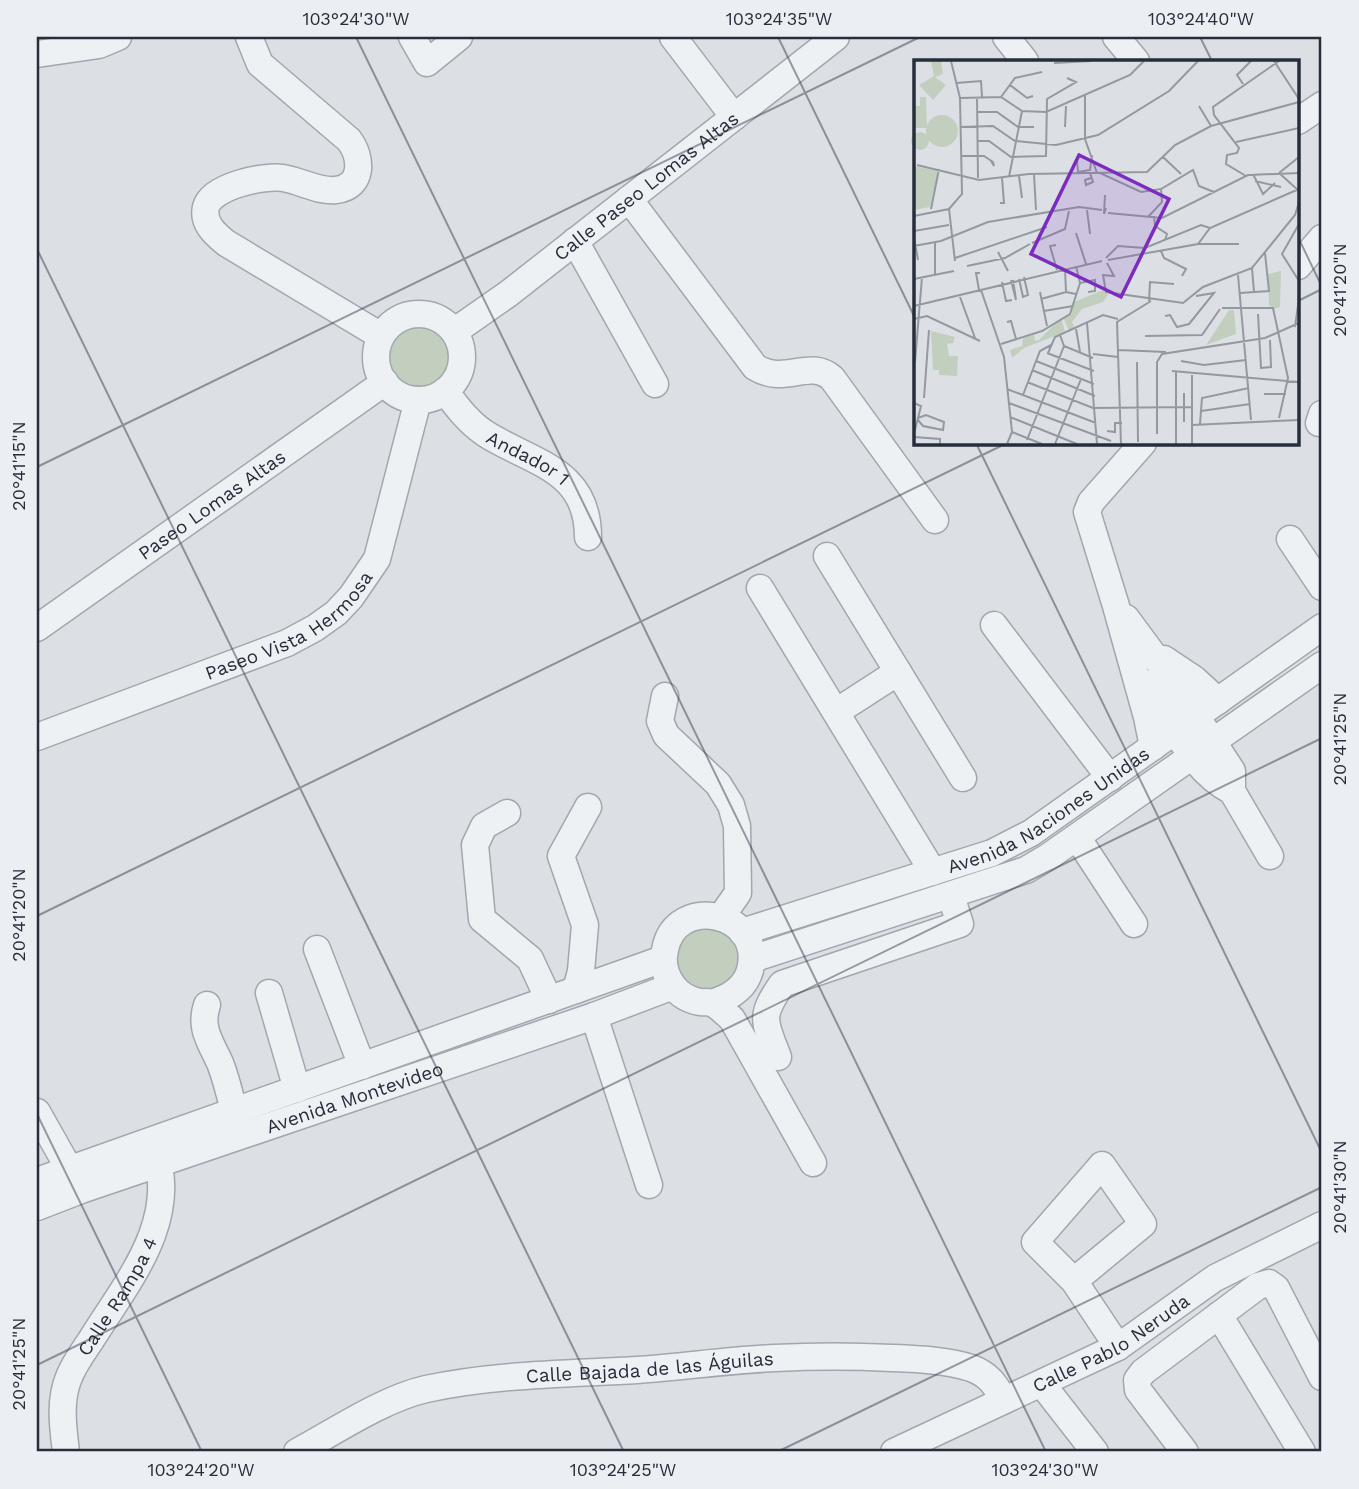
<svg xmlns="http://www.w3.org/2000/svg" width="1359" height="1489" viewBox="0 0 1359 1489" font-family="'Work Sans',sans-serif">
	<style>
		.green { fill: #c2cfbe }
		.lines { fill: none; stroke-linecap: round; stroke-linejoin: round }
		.minor-casing { stroke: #a2a7af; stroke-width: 29 }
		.minor { stroke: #eef1f4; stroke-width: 26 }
		.ticks { fill: none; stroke: #272e3b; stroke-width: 2; stroke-opacity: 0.45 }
		.labels { text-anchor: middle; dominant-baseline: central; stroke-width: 5; stroke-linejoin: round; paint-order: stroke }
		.street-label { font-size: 19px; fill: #272e3b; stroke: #ebeff3 }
		.inset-road { fill: none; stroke: #9499a1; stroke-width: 2 }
		.view { fill: #7b2cbf; fill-opacity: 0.15; stroke: #7b2cbf; stroke-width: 3.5 }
		.inset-edge { fill: none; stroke: #272e3b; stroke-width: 3.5 }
		.neatline { fill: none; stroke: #272e3b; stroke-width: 2.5 }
		.ticks-label { font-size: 18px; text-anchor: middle; fill: #272e3b }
	</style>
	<rect width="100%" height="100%" fill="#dce0e5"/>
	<!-- green -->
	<path class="green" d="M388 356a31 31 0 1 1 62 0a31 31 0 1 1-62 0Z
		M707 917 747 949 733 991 689 994 668 946Z"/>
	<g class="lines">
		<!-- minor casing -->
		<g class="minor-casing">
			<g id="minor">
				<path d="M249 37 260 64 349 140C362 157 364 187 336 190 319 192 301 181 283 178 264 175 212 186 206 207 202 223 215 234 226 243L381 336"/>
				<path d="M412 37 427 63 459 37"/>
				<path d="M673 37 734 117"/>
				<path d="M1006 37 1025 61"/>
				<path d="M1116 37 1136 61"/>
				<path d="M37 54 99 45 118 37"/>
				<path d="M1298 121 1322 105"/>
				<path d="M629 199 755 367C785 386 809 358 832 378L935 520"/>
				<path d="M575 241 655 384"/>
				<path d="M1298 266 1322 238"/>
				<circle cx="419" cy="357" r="43"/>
				<path id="s1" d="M455 331 508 294 836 37"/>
				<path id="s2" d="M445 391C457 407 469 423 486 434 532 463 588 469 588 537"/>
				<path d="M1319 423 1322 414"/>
				<path d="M1143 443 1091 502 1087 512 1116 606 1147 717 1153 747"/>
				<path d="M1290 539 1322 587"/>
				<path d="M827 556 963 778"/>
				<path d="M760 588 933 872"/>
				<path d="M1126 618 1177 687 1232 771V791L1270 856"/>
				<path d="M994 625 1110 778"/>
				<path id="s3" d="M37 628 385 382"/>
				<path d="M1164 659 1194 679 1218 701"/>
				<path d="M1145 683C1171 719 1191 771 1232 791"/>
				<path d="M665 696 660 721 666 735 718 784 731 805 737 826 738 893 721 917"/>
				<path d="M836 712 898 672"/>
				<path id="s4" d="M37 737 287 643 315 628 336 613 351 597 377 559 418 400"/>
				<path d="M507 813 484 826 475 845 482 919 530 959 549 1000"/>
				<path d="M1077 837 1134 924"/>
				<path id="s5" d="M742 932 992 853 1031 833 1322 627"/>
				<path d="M317 949 362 1066"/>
				<path d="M752 959 1026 870 1048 857 1322 665"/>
				<path d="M576 990 581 971 585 925 561 856 588 807"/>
				<path d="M269 993 297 1089"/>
				<path d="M711 1003C729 998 745 989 750 970 765 912 675 893 665 950 662 962 665 975 673 986 679 994 689 1000 700 1002 703 1003 707 1001 711 1003 718 1005 726 1014 732 1019L813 1163"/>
				<path d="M207 1005C199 1028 211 1043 220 1063 226 1078 230 1095 234 1111"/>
				<path d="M594 1016 649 1185"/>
				<path d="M778 1057C764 1021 759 1017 782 984L960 924 951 896"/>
				<path d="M37 1112 77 1183"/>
				<path d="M37 1181 663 959"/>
				<path id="s6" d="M37 1207 81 1190 594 1016 673 986"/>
				<path d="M1074 1281 1143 1224 1102 1165 1035 1242 1074 1281 1118 1347"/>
				<path d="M1219 1315 1302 1452"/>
				<path d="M1042 1384 1095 1452"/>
				<path id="s7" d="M66 1452C63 1427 59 1401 69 1377 74 1364 83 1352 91 1340 127 1282 181 1220 154 1148"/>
				<path id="s8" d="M297 1452C336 1431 383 1399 426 1389 496 1374 567 1374 637 1370 683 1367 729 1360 775 1358 814 1356 853 1356 892 1358 917 1359 946 1360 971 1368 988 1374 995 1384 1004 1400"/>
				<path id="s9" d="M894 1452 1118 1347 1215 1278 1322 1225"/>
				<path d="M1185 1452 1138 1390 1137 1380 1143 1372 1258 1286 1269 1283 1276 1288 1322 1377"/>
			</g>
		</g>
		<!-- minor -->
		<use href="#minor" class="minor"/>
	</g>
	<!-- ticks -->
	<path class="ticks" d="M356 37 1046 1452M778 37 916 320M1200 37 1212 61M1298 237 1322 287M37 249 624 1452M1298 301 1322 289M976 443 1322 1153M37 467 920 37M37 916 1007 443M37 1114 202 1452M37 1365 1322 738M777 1452 1322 1187"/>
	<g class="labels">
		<!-- street labels -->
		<g class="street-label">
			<text stroke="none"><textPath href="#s1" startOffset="240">Calle Paseo Lomas Altas</textPath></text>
			<text stroke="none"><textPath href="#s2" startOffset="108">Andador 1</textPath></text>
			<text stroke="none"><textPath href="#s3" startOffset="214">Paseo Lomas Altas</textPath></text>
			<text stroke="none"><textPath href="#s4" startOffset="278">Paseo Vista Hermosa</textPath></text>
			<text stroke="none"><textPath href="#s5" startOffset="332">Avenida Naciones Unidas</textPath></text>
			<text stroke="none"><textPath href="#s6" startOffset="336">Avenida Montevideo</textPath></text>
			<text stroke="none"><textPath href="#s7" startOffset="170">Calle Rampa 4</textPath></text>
			<text stroke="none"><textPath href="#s9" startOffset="243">Calle Pablo Neruda</textPath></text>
			<text stroke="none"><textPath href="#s8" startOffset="369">Calle Bajada de las Águilas</textPath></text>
		</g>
	</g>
	<!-- overview -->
	<g transform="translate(914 60)">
		<rect width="385" height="385" fill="#dce0e5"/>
		<path d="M17 1H27L29 14 21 17 32 25 19 40 5 25 20 16ZM6 37H12L13 68H0V46H6ZM12 71a16 16 0 1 1 32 0a16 16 0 1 1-32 0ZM-3 81a9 9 0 1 1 18 0a9 9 0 1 1-18 0ZM0 106 24 111 16 147 0 150ZM367 211 366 247 360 249 355 245 354 214ZM189 230 194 235 189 242 168 249 158 262 161 269 155 271 149 257 157 255 160 242ZM315 250H320L322 274 292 285ZM147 258 151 272 110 288 98 298 96 290 108 286 109 278 120 275 121 281 125 280ZM17 271 41 277 39 283 33 284 35 296H44L43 316 25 315V310H19Z" fill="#c2cfbe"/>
		<path class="inset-road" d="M360 1 385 39M140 3 177 1M42 23 67 21 68 37M329 24 323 15 337 1M96 25 113 38 119 36M171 35V79L183 113M87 37 101 18 128 12M46 38 87 37 108 51 132 52 216 15 230 1M63 38 64 118M285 46 297 66M63 52H83L104 67H120M47 67 79 66 101 81 142 85 184 75 255 31 284 1M151 67 152 46M64 81H75L97 97 132 96 133 39 162 22 153 18M322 82 385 68M48 96H70L79 102 80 106 77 101M249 97 267 114M163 100 164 112 176 110 178 95M3 105 65 120 115 114 233 112 261 85 297 66 385 42M176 113 179 122 172 125 171 120 177 118M186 113 227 132 247 129 279 110 285 126 300 132M365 113 385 131M365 113 385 97M120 114 122 150M339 114 349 134 361 123M105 116 108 138M332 116 312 104 313 95 323 93 325 88 300 55 299 47 365 1M95 117 108 51M341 121 367 127M191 135 190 154 192 148M86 143H90L88 118M17 149 25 109M35 149 41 201M173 150 176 174M194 153 248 158 334 115 385 113M0 156 35 149 48 134 46 38 37 1M240 156 241 166 253 174 251 180M234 157 248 142 247 129M385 164 368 194 385 221M0 171 35 165M162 173 172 204M0 177 4 200M118 183 151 169 155 151M284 184H325M142 185 136 186 143 210M0 186 27 181 74 162 165 147 188 150M247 191 250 198 272 209 268 216M84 192 94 211M41 198 133 167M192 198 204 186 231 188 287 165 296 168M194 200 284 184 296 168 385 129M193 203 200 216 189 215 192 232 269 243 289 227 338 208 381 155 385 142M53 206 91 198 116 184M338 208 340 232M151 209 152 232M21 215V182M324 215 337 360M0 219 40 211M105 219 109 237 114 235 110 217M97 220 102 240 99 220M88 222 92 241 98 240M166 223 181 220V231L174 232M65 230 62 213H66M67 230 90 297 98 372 93 384M126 232 133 266M326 233 355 231 351 193M46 237 61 278M127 239 152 232 162 234M235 241 236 222 260 224M0 246 188 201M308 248H359L374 318 365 358M130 251 159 246M344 254 347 308 357 307 356 280M251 256 256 255 263 267 275 264 300 233 282 236M0 259 13 256 66 281M93 262 97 261 102 279M173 263 183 384M381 267 385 238M162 269 166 292M146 275 150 286 179 298M231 276 288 275 306 249M87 284 128 271 156 254 166 223 162 206M204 290 252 292M133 293 180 311M134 293 141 277 189 255 204 259M179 294 204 297M122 301 180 324M267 301 290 305 332 300M1 302 8 217M223 302 224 382M118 310 181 336M258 311 385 322M262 312V384M278 315V384M113 322 179 348 278 347M93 329 182 363M270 333V362M350 334H372M109 335 126 291 137 285M10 338 15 270M0 343 7 346 0 374M95 343 197 381M287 351 336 344M96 357 163 384M4 360 9 366 29 370 30 362 12 355 4 358M286 364 288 338 335 328M278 365 385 360M193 371 201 372V363H208M98 372 128 384M243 374V302L248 294 351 278 385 263M0 377 26 379V384M113 380 150 286M141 384 167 319M207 384 203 262 237 241"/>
		<path class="view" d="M165 95 255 139 207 237 117 194Z"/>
		<rect width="385" height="385" class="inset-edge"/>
	</g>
	<!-- border -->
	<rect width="1359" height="1489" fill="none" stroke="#ebeff3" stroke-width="77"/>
	<rect x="38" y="38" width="1282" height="1412" class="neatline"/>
	<g class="ticks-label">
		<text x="356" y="25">103°24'30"W</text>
		<text x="779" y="25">103°24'35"W</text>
		<text x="1201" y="25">103°24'40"W</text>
		<text transform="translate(1340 290) rotate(-90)" y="6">20°41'20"N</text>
		<text transform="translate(19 466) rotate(-90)" y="6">20°41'15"N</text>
		<text transform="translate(1340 739) rotate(-90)" y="6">20°41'25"N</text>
		<text transform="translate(19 915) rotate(-90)" y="6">20°41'20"N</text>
		<text transform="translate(1340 1187) rotate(-90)" y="6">20°41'30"N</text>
		<text transform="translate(19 1364) rotate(-90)" y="6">20°41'25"N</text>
		<text x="201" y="1476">103°24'20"W</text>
		<text x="623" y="1476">103°24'25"W</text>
		<text x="1045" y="1476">103°24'30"W</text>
	</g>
</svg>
